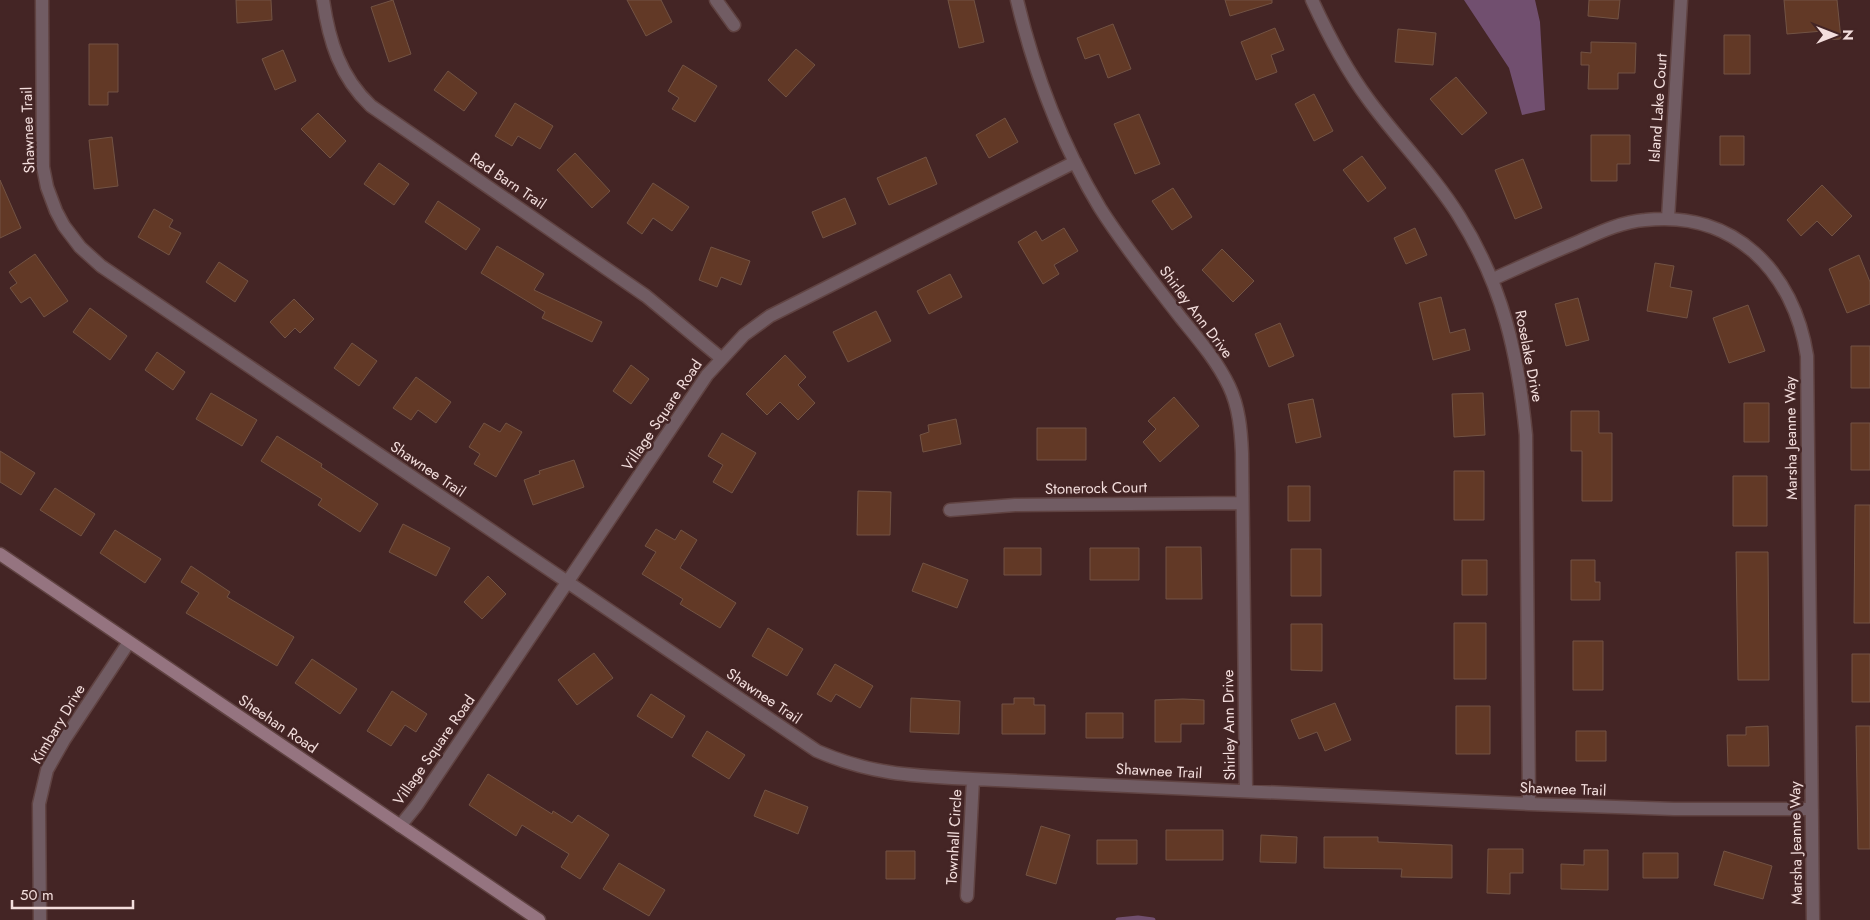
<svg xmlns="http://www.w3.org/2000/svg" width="1870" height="920" viewBox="0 0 1870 920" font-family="Jost,sans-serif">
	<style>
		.water { fill: #714f6f }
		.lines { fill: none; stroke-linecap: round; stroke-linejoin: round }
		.stream { stroke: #714f6f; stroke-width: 5 }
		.building { fill: #623926; stroke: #725344 }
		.street-casing { stroke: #604342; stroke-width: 15 }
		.secondary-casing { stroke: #604342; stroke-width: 15 }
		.street { stroke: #715c63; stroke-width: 12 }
		.secondary { stroke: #957480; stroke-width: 12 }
		.labels { text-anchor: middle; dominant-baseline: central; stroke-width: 5; stroke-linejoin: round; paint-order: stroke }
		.street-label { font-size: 15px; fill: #f3dedd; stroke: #442525 }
	</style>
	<rect width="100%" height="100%" fill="#442525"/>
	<!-- water -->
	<path class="water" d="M1464 0H1535L1540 22 1545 110 1522 115 1509 68Z"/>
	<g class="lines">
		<!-- stream -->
		<path class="stream" d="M1118 920 1138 918 1153 920"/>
	</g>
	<!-- building -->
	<path class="building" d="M236 0H271L272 20 237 23Z
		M393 0 411 54 389 62 371 7Z
		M627 0H661L672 22 646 36Z
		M948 0H974L984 42 959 48Z
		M1225 0H1272V3L1230 16Z
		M1589 0H1620L1618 19 1588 16Z
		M1784 0H1837L1841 39 1824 40 1823 31 1787 34Z
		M1113 24 1131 69 1108 78 1099 54 1085 59 1077 38Z
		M1275 28 1284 50 1271 55 1277 72 1256 80 1241 42Z
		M1398 29 1436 33 1433 65 1395 62Z
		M1724 35H1750V74H1724Z
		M1591 42 1636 43 1635 73H1618V89H1588L1589 65H1581V52L1591 53Z
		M89 44H118V92H108V105H89Z
		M796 49 815 65 786 97 768 80Z
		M283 50 296 81 275 90 262 59Z
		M683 65 717 86 695 122 672 109 679 98 668 91Z
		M448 71 477 93 464 111 434 90Z
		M1456 77 1487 113 1462 135 1430 99Z
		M1314 94 1333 131 1314 141 1295 104Z
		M515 103 553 126 540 149 518 136 512 146 495 136Z
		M318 113 346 141 330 158 301 129Z
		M1139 114 1160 164 1135 174 1114 124Z
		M1005 118 1018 142 989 158 976 135Z
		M1591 135H1630V164H1617V181H1591Z
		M1720 136H1744V165H1720Z
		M112 137 118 186 94 189 89 140Z
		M575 153 610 191 592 208 557 170Z
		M1362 156 1386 188 1368 202 1343 170Z
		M926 157 937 184 889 205 877 178Z
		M1523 159 1542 208 1515 219 1495 170Z
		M379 163 409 184 394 205 364 184Z
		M0 180 21 228 0 238Z
		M653 183 689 207 672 231 653 218 642 234 627 223Z
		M1822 185 1852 216 1832 236 1817 221 1801 236 1787 220Z
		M1173 188 1192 217 1172 230 1152 201Z
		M845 198 856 224 823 238 812 212Z
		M438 201 480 229 466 250 425 222Z
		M154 209 173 220 169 227 181 233 169 255 138 237Z
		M1064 228 1078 251 1054 265 1059 274 1043 284 1018 242 1036 231 1042 241Z
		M1415 228 1427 255 1406 264 1394 238Z
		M497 246 544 274 534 290 602 322 592 342 542 318 545 312 481 273Z
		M711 247 750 261 741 285 721 277 717 287 699 280Z
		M1222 249 1254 281 1233 302 1202 270Z
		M35 254 68 301 44 317 30 297 21 303 10 288 17 283 9 272Z
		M1859 255 1870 282V304L1847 313 1829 269Z
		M219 262 248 281 235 302 206 282Z
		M1655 263 1674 266 1670 287 1692 291 1687 318 1647 311Z
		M950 274 962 297 929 314 917 291Z
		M1441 297 1450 333 1465 329 1470 350 1433 360 1419 303Z
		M1578 298 1589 340 1566 346 1555 304Z
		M294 299 314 319 300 333 295 328 285 338 270 322Z
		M1748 305 1765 351 1729 363 1713 318Z
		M90 308 127 336 110 360 73 332Z
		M876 311 891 341 848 362 833 332Z
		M1280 323 1294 356 1269 367 1255 334Z
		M352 343 377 361 359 386 334 368Z
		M1851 346H1870V388H1851Z
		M157 352 185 372 173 390 145 370Z
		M785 355 806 377 798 385 815 403 798 420 780 402 767 415 746 394Z
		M631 365 649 379 631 404 613 391Z
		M416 377 451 402 436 423 418 410 411 420 393 408Z
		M211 393 257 420 242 446 196 419Z
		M1483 393 1485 435 1454 437 1452 394Z
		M1174 397 1199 426 1160 462 1143 442 1156 429 1148 421Z
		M1313 399 1321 437 1296 443 1288 404Z
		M1744 403H1769V442H1744Z
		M1571 411H1599V433H1612V501H1582V451H1571Z
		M956 419 961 444 923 452 920 435 929 432 928 425Z
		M484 423 500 432 506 423 522 432 496 477 474 464 480 454 469 447Z
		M1851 423H1870V470H1851Z
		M1037 428H1086V460H1037Z
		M722 433 756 453 732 493 713 482 723 465 708 456Z
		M277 436 322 464 321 467 378 504 360 532 318 505 322 499 261 461Z
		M0 451 35 473 21 495 0 482Z
		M574 460 584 487 533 505 524 480 540 474 539 471Z
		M1454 471H1484V520H1454Z
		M1733 476H1767V526H1733Z
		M1288 486H1310V521H1288Z
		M55 488 95 514 81 536 40 510Z
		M858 491 891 492 890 535H857Z
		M1855 505H1870V623H1854Z
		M403 524 450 548 436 576 389 552Z
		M656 529 675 540 681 530 697 540 680 568 736 603 720 628 680 604 683 599 642 574 656 552 645 546Z
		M115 530 161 559 145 583 100 553Z
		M1166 547H1201L1202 599H1166Z
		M1004 548H1041V575H1004Z
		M1090 548H1139V580H1090Z
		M1291 549H1321V596H1291Z
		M1736 552H1768L1769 680H1738Z
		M1462 560H1487V595H1462Z
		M1571 560H1595V582H1600V600H1571Z
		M923 563 968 580 957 608 912 591Z
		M191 566 230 592 227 597 294 637 277 666 186 613 199 593 181 582Z
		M488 576 506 594 482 619 464 602Z
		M1454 623H1486V679H1454Z
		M1291 624H1322V671L1291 670Z
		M768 628 803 649 787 676 752 656Z
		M1573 641H1603V690H1573Z
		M594 653 613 678 577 705 558 680Z
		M1852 654H1870V702H1852Z
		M312 659 357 689 340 714 295 683Z
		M835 664 873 686 860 708 836 694 831 702 817 694Z
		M392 691 427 714 416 732 405 725 391 746 367 731Z
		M651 694 685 716 672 738 637 716Z
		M911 698 960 701 959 734 910 732Z
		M1014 698H1034V705H1045V734H1002V704H1014Z
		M1183 699 1204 700V724H1181V742H1155V700Z
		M1335 703 1351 740 1325 751 1317 732 1299 739 1291 720Z
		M1456 706H1490V754H1456Z
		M1086 713H1123V738H1086Z
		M1768 726 1769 766H1728L1727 735H1746V727Z
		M1856 726H1870V849H1858Z
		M707 731 745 755 729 779 692 756Z
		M1576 731H1606V761H1576Z
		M488 774 552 814 553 811 572 823 578 815 609 835 580 879 561 867 569 854 522 825 516 836 469 805Z
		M765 790 808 807 798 834 754 816Z
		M1041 826 1070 835 1056 884 1026 875Z
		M1166 830H1223V860H1166Z
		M1261 835 1297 837 1296 863 1260 862Z
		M1324 837H1378V842L1452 845V878L1401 877 1402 869 1324 868Z
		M1097 840H1137V864H1097Z
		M1488 849H1523V873H1510V894L1487 893Z
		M1584 850H1608V890L1561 889V864L1584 865Z
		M886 851H915V879H886Z
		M1724 851 1772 866 1763 899 1714 885Z
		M1643 853H1678V878H1643Z
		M619 863 665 890 649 916 603 889Z"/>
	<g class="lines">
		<!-- street casing -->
		<g class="street-casing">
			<path id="street" d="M42 0 43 167 47 187 56 211 64 226 80 247 101 266 817 751C872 775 915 776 973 779L1529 804 1674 809H1812
				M323 0C329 41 340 77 371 106L646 296 721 358
				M716 0 734 25
				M1017 0C1034 72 1062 145 1100 208 1124 246 1153 282 1181 318 1199 340 1217 361 1229 386 1239 407 1241 430 1242 453L1246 791
				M1312 0C1328 35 1345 68 1368 99 1397 139 1433 174 1459 216 1503 286 1518 354 1526 435L1529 804
				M1668 219 1681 0
				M1493 279C1520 267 1546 255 1573 244 1596 234 1619 222 1645 220 1734 210 1794 272 1807 356L1813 920
				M950 510 1015 505 1242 503
				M400 826 417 805 707 375 744 335 770 316 1075 162
				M967 896 973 779
				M40 920 39 804 47 770 64 740 129 642"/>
		</g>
		<!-- secondary casing -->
		<g class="secondary-casing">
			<path id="secondary" d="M0 554 539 920"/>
		</g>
		<!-- street -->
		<use href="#street" class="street"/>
		<!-- secondary -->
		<use href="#secondary" class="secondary"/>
	</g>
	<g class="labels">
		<!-- street labels -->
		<g class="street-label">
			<text transform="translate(1658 108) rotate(-86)">Island Lake Court</text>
			<text transform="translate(28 130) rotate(-92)">Shawnee Trail</text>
			<text transform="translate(508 181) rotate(34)">Red Barn Trail</text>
			<text transform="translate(1196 312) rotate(53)">Shirley Ann Drive</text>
			<text transform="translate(1529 356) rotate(79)">Roselake Drive</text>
			<text transform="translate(662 415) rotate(-56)">Village Square Road</text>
			<text transform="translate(1791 438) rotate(-91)">Marsha Jeanne Way</text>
			<text transform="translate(428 469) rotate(34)">Shawnee Trail</text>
			<text transform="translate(1096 488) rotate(-1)">Stonerock Court</text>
			<text transform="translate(764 696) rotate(34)">Shawnee Trail</text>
			<text transform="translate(58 724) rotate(-59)">Kimbary Drive</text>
			<text transform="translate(278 724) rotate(34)">Sheehan Road</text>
			<text transform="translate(1229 725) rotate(-91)">Shirley Ann Drive</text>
			<text transform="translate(434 750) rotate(-55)">Village Square Road</text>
			<text transform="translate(1159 771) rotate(3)">Shawnee Trail</text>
			<text transform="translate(1563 789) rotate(2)">Shawnee Trail</text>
			<text transform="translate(954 837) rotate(-87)">Townhall Circle</text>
			<text transform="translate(1796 843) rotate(-91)">Marsha Jeanne Way</text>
		</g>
	</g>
	<!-- north arrow -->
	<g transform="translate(1835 35) rotate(90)" stroke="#442525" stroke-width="4" paint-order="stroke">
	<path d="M0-4L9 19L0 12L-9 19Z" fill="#f3dedd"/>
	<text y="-8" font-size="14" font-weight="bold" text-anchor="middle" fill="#f3dedd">N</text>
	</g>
	<!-- scale -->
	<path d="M12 900v8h121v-8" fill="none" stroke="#f3dedd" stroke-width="2.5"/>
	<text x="20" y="900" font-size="15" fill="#f3dedd" stroke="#442525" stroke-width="4" paint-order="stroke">50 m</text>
</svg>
